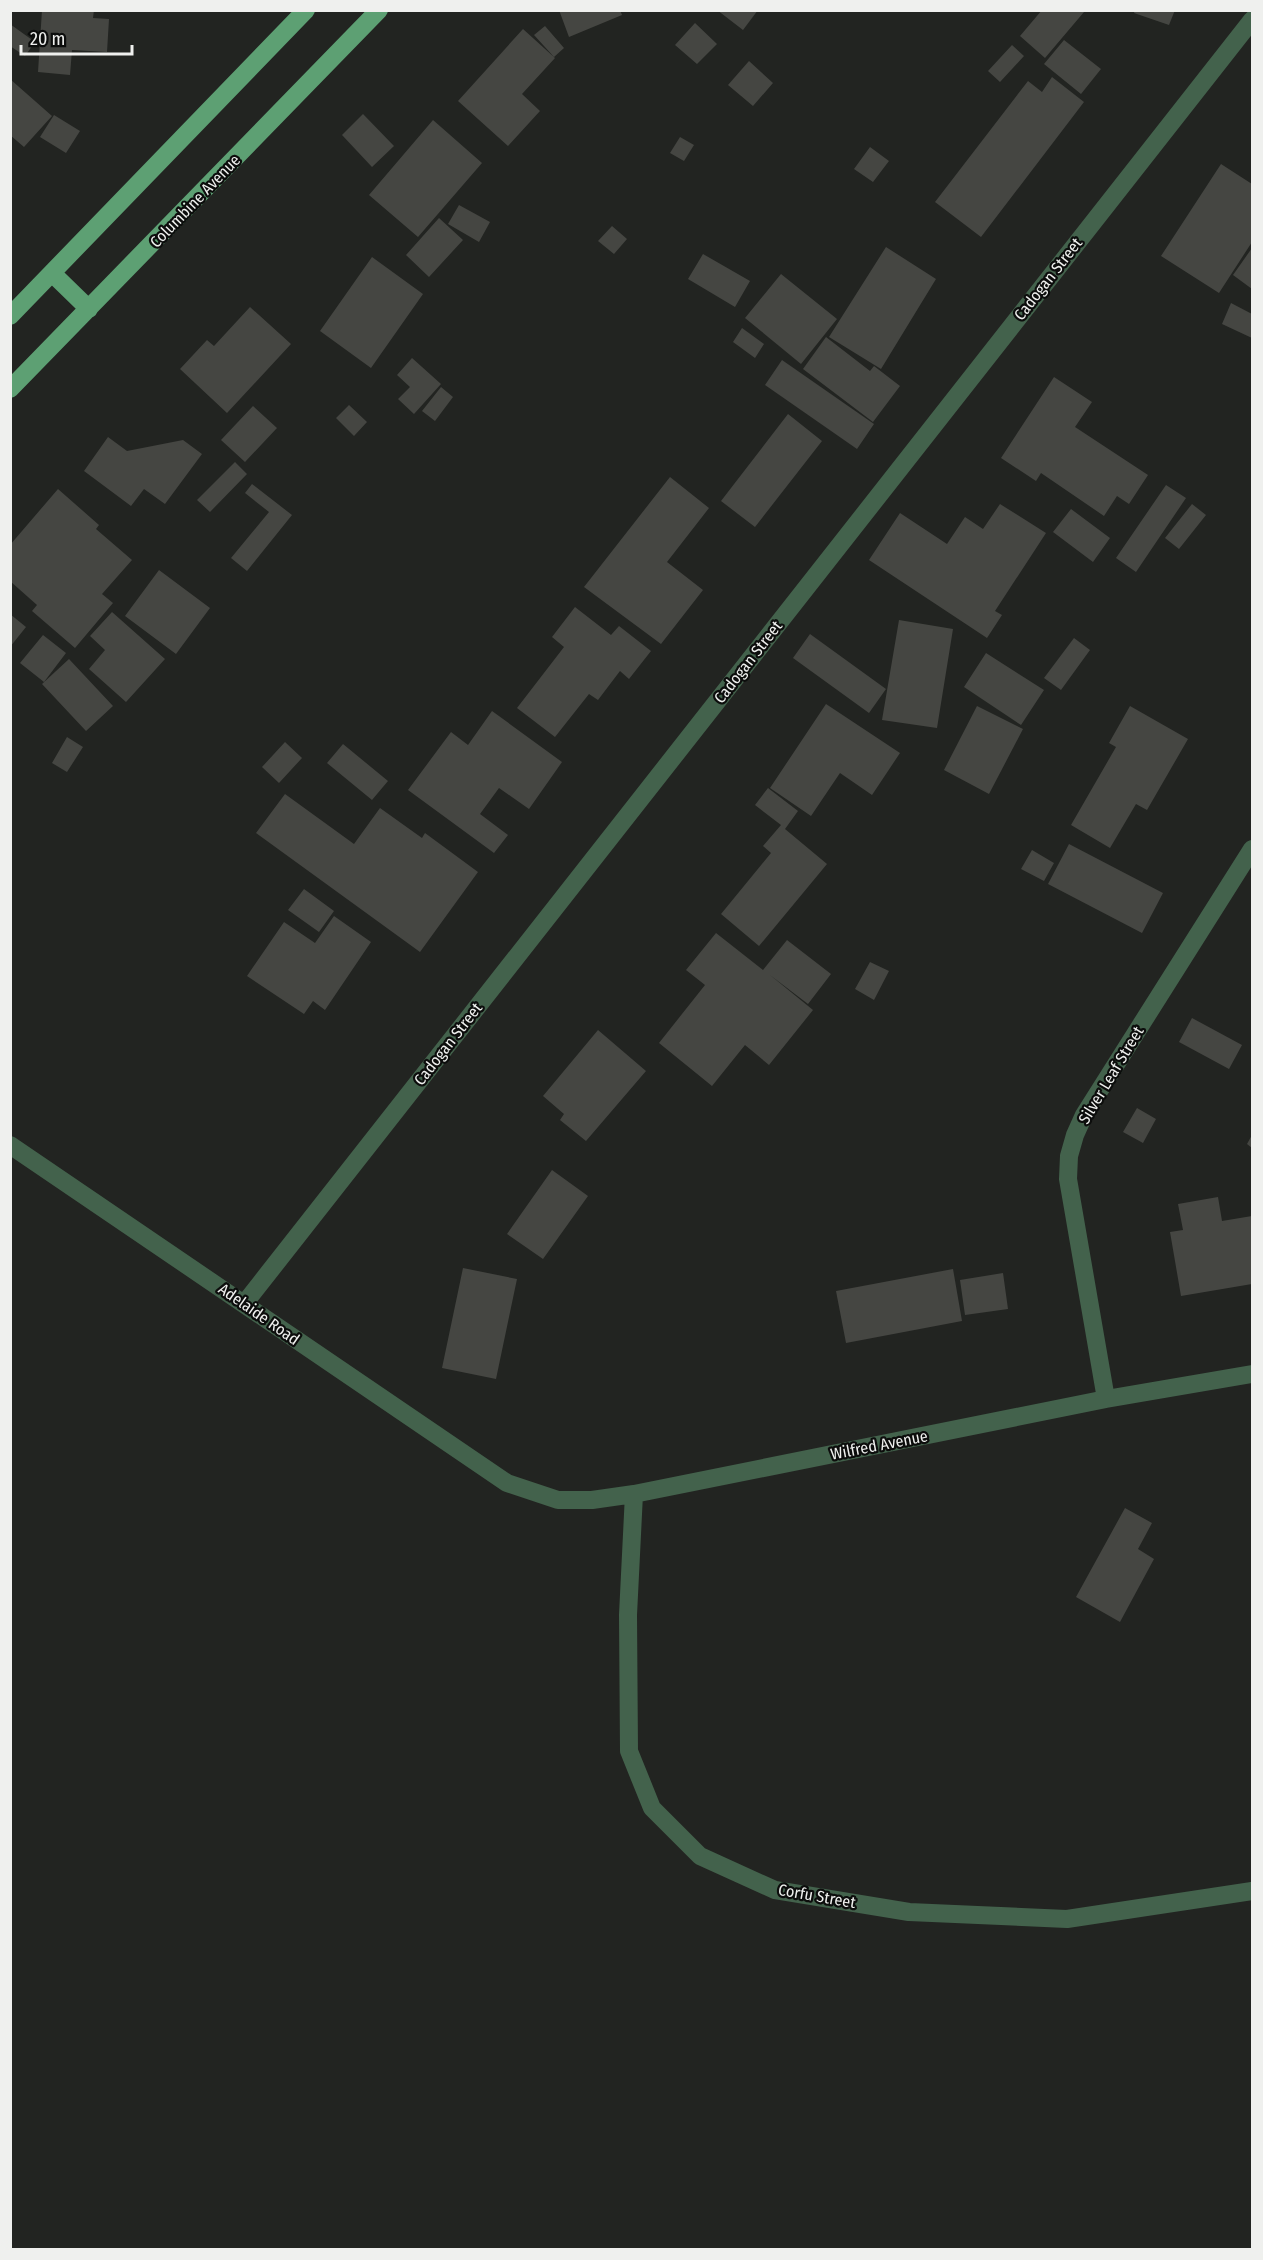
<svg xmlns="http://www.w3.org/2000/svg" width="1263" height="2260" viewBox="0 0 1263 2260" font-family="'Fira Sans Condensed',sans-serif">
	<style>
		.building { fill: #454642 }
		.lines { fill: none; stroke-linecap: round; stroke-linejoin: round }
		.minor { stroke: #43624c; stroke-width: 18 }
		.major { stroke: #5da073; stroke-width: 18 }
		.labels { text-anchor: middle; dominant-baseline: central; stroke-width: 4.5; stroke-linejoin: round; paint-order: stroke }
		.street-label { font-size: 16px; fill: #eff0ee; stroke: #0c0d0c }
	</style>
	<rect width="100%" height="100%" fill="#222421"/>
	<!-- building -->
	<path class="building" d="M42 10H94L93 18 109 19 107 52 72 50 70 75 38 72Z
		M559 10H620L622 15 569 37Z
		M717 10H758L743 30Z
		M1042 10 1084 12 1045 58 1020 36Z
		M1135 10H1175L1169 25 1134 13Z
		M695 23 717 44 697 64 675 45Z
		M10 24 35 42 25 56 10 46Z
		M545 26 564 48 554 57 534 35Z
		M523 29 555 58 522 94 540 111 508 146 458 101Z
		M1064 40 1101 69 1081 94 1044 64Z
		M1012 45 1024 56 1000 82 988 71Z
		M749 61 773 83 753 106 728 85Z
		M1052 77 1084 102 981 237 935 202 1028 81 1042 92Z
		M10 79 52 116 24 147 10 135Z
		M363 114 394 146 372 167 342 135Z
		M54 115 80 131 66 153 40 137Z
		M433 120 482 163 418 237 369 195Z
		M680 137 694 145 684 161 670 153Z
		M870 147 889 161 873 182 854 169Z
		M1221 164 1252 184V242L1219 293 1161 256Z
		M459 205 490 222 479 242 448 224Z
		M439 218 463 240 429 277 406 255Z
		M612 226 627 239 614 254 598 241Z
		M886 247 936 279 881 369 829 337Z
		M1252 248V289L1233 275Z
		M703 254 750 281 735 307 688 279Z
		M372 257 423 294 371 368 320 331Z
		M781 274 837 319 801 364 745 318Z
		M1231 303 1252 314V338L1222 324Z
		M250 307 291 344 227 413 180 369 207 340 214 346Z
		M742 328 764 344 755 358 733 342Z
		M826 337 870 371 874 366 900 386 873 422 803 369Z
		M412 358 441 384 414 414 398 399 410 387 397 375Z
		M782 360 874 424 857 449 765 385Z
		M1054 377 1092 402 1075 427 1148 475 1129 504 1117 496 1104 516 1041 473 1036 481 1001 458Z
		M441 387 453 397 435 421 422 411Z
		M349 405 367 422 354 436 336 418Z
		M253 406 277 428 245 462 221 440Z
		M788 414 822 441 755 527 721 501Z
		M108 437 127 451 183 440 202 454 165 504 144 489 131 506 84 471Z
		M235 462 247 474 210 512 197 500Z
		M670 477 709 508 667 562 703 590 661 644 584 587Z
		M252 484 292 515 247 571 231 558 269 512 245 493Z
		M1166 485 1186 498 1136 572 1116 558Z
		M58 489 99 525 96 529 132 560 102 594 113 603 75 648 32 611 37 605 10 581V545Z
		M1000 504 1046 533 995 611 1002 615 987 638 869 560 900 513 947 544 965 517 983 529Z
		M1192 504 1206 515 1179 549 1165 538Z
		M1071 509 1110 538 1093 562 1053 532Z
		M159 570 210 608 176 654 125 616Z
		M575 607 611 635 619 626 651 651 629 679 620 671 598 700 589 694 555 737 517 708 564 647 552 637Z
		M112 612 165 659 126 702 89 669 105 650 90 636Z
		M10 614 26 627 10 647Z
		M899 620 953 629 937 728 882 720Z
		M810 634 886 689 869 713 793 658Z
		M43 635 66 653 44 682 20 663Z
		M1074 638 1090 650 1061 690 1044 678Z
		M986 653 1044 690 1021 725 964 687Z
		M69 659 113 706 86 731 42 684Z
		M826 704 900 753 872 795 840 773 811 816 770 788Z
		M977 706 1023 729 989 794 944 770Z
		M1130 706 1188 739 1147 810 1136 804 1110 848 1071 825 1116 747 1109 743Z
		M492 711 562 762 529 809 499 788 480 814 508 835 494 853 408 790 451 732 468 745Z
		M67 737 83 747 67 772 52 763Z
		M285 742 302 758 279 783 262 767Z
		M343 744 388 781 372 800 327 763Z
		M768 788 798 811 785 829 827 864 759 946 721 914 771 853 763 846 781 825 755 805Z
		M285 794 354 844 380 808 422 838 425 833 478 872 420 952 256 833Z
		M1069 844 1163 893 1142 933 1048 884Z
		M1032 850 1054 863 1044 881 1021 869Z
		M304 889 334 911 319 932 288 910Z
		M334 916 371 942 325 1010 313 1001 304 1014 247 976 284 922 315 943Z
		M716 933 763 970 787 940 831 974 808 1004 770 975 813 1010 769 1065 745 1045 712 1086 659 1043 705 985 686 970Z
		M870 962 889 971 874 1000 855 989Z
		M1192 1018 1242 1045 1229 1069 1179 1042Z
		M598 1030 646 1071 586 1141 560 1120 564 1114 543 1096Z
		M1137 1108 1156 1119 1143 1143 1123 1132Z
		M1252 1135V1148L1247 1144Z
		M552 1170 588 1196 543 1259 507 1234Z
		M1218 1197 1222 1221 1252 1216V1284L1181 1296 1170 1232 1183 1230 1178 1204Z
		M463 1268 517 1279 496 1379 442 1368Z
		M953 1269 962 1321 846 1343 836 1291Z
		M1003 1273 1008 1309 965 1315 960 1280Z
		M1125 1508 1152 1523 1138 1549 1154 1559 1120 1622 1076 1597Z"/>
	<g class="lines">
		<!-- minor -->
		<path class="minor" d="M10 1145 507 1483 558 1500H592L634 1494 1106 1399 1252 1374
			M244 1304 1252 20
			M1106 1399 1068 1179 1069 1156 1075 1135 1084 1115 1252 849
			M634 1494 628 1615 629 1751 652 1808 700 1856 775 1890 909 1912 1067 1919 1252 1891"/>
		<!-- major -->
		<path class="major" d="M52 273 89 309
			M10 316 306 10
			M10 389 379 10"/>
	</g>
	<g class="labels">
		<!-- street labels -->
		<g class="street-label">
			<text transform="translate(195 201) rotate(-46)">Columbine Avenue</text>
			<text transform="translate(1048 279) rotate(-52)">Cadogan Street</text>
			<text transform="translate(748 662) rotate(-52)">Cadogan Street</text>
			<text transform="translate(448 1044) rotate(-52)">Cadogan Street</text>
			<text transform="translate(1111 1075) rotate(-59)">Silver Leaf Street</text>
			<text transform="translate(259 1314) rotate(35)">Adelaide Road</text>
			<text transform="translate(879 1445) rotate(-11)">Wilfred Avenue</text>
			<text transform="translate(817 1896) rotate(10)">Corfu Street</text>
		</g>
	</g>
	<!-- border -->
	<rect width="1263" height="2260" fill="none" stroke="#eff0ee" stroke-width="24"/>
	<!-- scale -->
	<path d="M21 45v9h111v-9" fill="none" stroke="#eff0ee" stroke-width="3"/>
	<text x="30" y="45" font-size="18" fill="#eff0ee" stroke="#0c0d0c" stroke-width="4.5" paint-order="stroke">20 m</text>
</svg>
